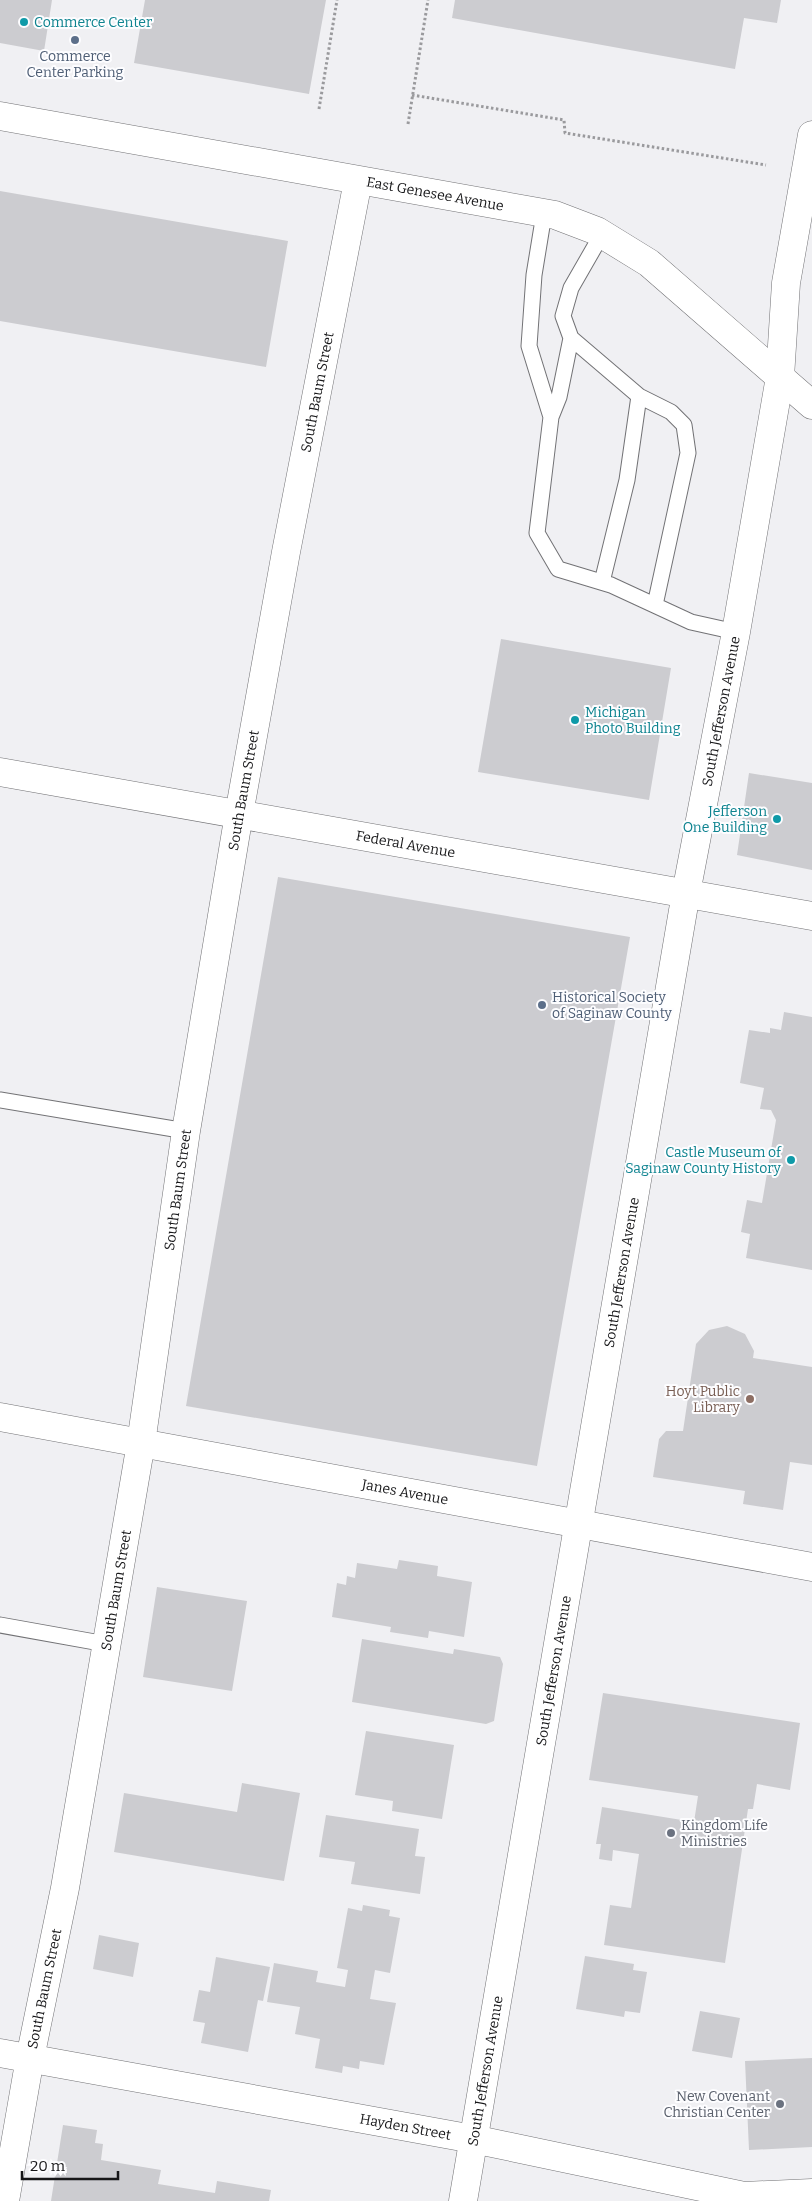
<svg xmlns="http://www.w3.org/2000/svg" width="812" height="2201" viewBox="0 0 812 2201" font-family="Bitter,serif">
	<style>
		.building { fill: #ccccd0 }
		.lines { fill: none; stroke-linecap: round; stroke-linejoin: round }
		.service-casing { stroke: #727275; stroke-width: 17 }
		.minor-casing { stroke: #727275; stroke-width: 29 }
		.tertiary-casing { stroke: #727275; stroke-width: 29 }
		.secondary-casing { stroke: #727275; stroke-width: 29 }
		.path { stroke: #9a9a9d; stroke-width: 3; stroke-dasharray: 2.5 2.5; stroke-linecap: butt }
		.service { stroke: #fff; stroke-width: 15 }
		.minor { stroke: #fff; stroke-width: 28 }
		.tertiary { stroke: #fff; stroke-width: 28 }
		.secondary { stroke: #fff; stroke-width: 28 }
		.culture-dot { fill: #0f9aa8; stroke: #fdfdff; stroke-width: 2 }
		.service-dot { fill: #5c6f8a; stroke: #fdfdff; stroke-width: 2 }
		.education-dot { fill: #8d6e63; stroke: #fdfdff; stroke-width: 2 }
		.worship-dot { fill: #6b7280; stroke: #fdfdff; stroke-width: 2 }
		.labels { text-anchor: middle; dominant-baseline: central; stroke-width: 4; stroke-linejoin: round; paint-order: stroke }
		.culture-label { font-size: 14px; fill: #0d838f; stroke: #fdfdff; text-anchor: start }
		.service-label { font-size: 14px; fill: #4e5e75; stroke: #fdfdff }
		.street-label { font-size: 14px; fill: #171719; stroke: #fdfdff }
		.education-label { font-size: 14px; fill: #785e54; stroke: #fdfdff; text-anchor: end }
		.worship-label { font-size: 14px; fill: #5b616d; stroke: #fdfdff; text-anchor: start }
	</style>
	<rect width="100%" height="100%" fill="#f0f0f3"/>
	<!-- building -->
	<path class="building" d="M0 0H52L44 51 0 43Z
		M145 0H326L309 94 134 63Z
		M455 0H781L777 23 744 18 735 69 452 18Z
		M0 191 288 241 266 367 0 321Z
		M501 639 671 668 649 800 478 772Z
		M749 773 812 783V870L737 855Z
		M278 877 630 937 537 1466 186 1406Z
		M784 1012 812 1017V1270L746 1258 750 1234 741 1232 747 1200 762 1203 776 1120 771 1110 760 1109 764 1088 740 1083 749 1030 770 1033V1028L781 1030Z
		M727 1326 745 1334 754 1351 753 1358 812 1367V1465L790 1462 783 1510 743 1504 745 1491 653 1477 659 1439 666 1431H683L696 1344 709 1330Z
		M399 1560 438 1566 437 1576 472 1582 464 1637 429 1631 428 1638 390 1632 391 1627 332 1617 337 1583 346 1585 347 1576 355 1578 357 1563 397 1569Z
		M157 1587 247 1601 232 1691 143 1677Z
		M362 1639 453 1654 454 1649 500 1657 503 1664 494 1721 486 1724 352 1702Z
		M603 1693 800 1723 790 1790 757 1784 753 1809H748L725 1963 604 1945 610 1905 631 1908 639 1854 613 1850 612 1861 599 1859 601 1844H596L602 1807 694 1822 698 1796 589 1780Z
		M366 1731 454 1745 442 1819 392 1811 393 1801 355 1795Z
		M242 1783 300 1793 284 1881 114 1852 124 1793 237 1812Z
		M326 1815 419 1829 415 1856 425 1857 420 1894 351 1884 355 1862 319 1857Z
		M363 1905 390 1910 389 1916 400 1918 390 1973 375 1970 370 1999 396 2003 384 2065 360 2061 359 2069 343 2066 342 2073 315 2068 320 2039 295 2034 300 2007 267 2002 274 1963 318 1971 316 1982 345 1987 348 1970 337 1968 348 1908 362 1911Z
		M99 1935 139 1943 133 1977 93 1969Z
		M585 1956 634 1964 633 1970 647 1972 640 2013 625 2011 624 2017 576 2009Z
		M216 1957 270 1967 263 2001 258 2000 248 2052 201 2043 205 2023 193 2021 199 1990 210 1992Z
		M700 2011 740 2018 732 2058 692 2051Z
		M812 2058V2147L749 2150 745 2061Z
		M63 2125 97 2130 95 2143 103 2144 101 2160 161 2170 158 2184 215 2193 217 2181 271 2190 269 2201H51Z"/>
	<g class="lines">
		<!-- service casing -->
		<g class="service-casing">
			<path id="service" d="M544 214 534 275 529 346 551 417
				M602 234 571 288 563 316 571 338 639 396 671 412 684 425 688 453 655 605
				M571 338 559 397 551 417 537 533 558 569 611 585 691 622 736 632
				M602 582 627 480 639 396
				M0 1100 186 1131
				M0 1625 106 1644"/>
		</g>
		<!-- minor casing -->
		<g class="minor-casing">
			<g id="minor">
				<path id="s1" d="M0 772 812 916"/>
				<path id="s2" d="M0 2053 473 2139 744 2196 812 2193"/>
				<path id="s3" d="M5 2201 30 2058 65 1888 141 1443 186 1131 239 814 286 552 358 181"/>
			</g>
		</g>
		<!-- tertiary casing -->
		<g class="tertiary-casing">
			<g id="tertiary">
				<path id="s4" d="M0 1417 812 1567"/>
				<path id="s5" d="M463 2201 686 893 736 632 767 452 780 377 786 283 812 135"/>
			</g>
		</g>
		<!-- secondary casing -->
		<g class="secondary-casing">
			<g id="secondary">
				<path id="s6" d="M0 116 555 215 597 231 649 263 812 405"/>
			</g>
		</g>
		<!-- path -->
		<path class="path" d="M412 95 564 120 565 133 766 165
			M319 109 337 0
			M408 124 428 0"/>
		<!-- service -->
		<use href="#service" class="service"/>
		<!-- minor -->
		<use href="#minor" class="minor"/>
		<!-- tertiary -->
		<use href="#tertiary" class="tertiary"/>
		<!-- secondary -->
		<use href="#secondary" class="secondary"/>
	</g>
	<!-- markers -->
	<g class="culture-dot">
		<circle cx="24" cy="22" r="5"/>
		<circle cx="575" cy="720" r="5"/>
		<circle cx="777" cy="819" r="5"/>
		<circle cx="791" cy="1160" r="5"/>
	</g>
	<g class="service-dot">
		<circle cx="75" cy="40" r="5"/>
		<circle cx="542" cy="1005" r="5"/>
	</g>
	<circle class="education-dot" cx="750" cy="1399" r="5"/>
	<g class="worship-dot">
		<circle cx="671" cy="1833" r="5"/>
		<circle cx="780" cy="2104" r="5"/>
	</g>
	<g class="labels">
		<!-- culture labels -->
		<g class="culture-label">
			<text x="34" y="22">Commerce Center</text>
			<text x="585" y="712">Michigan<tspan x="585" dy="16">Photo Building</tspan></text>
			<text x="767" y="811" text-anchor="end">Jefferson<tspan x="767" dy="16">One Building</tspan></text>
			<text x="781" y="1152" text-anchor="end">Castle Museum of<tspan x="781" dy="16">Saginaw County History</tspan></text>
		</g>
		<!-- service labels -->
		<g class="service-label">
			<text x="75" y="56">Commerce<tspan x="75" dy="16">Center Parking</tspan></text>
			<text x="552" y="997" text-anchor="start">Historical Society<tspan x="552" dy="16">of Saginaw County</tspan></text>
		</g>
		<!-- street labels -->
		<g class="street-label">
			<text stroke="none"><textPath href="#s6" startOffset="442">East Genesee Avenue</textPath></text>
			<text stroke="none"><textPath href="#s3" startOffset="1836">South Baum Street</textPath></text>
			<text stroke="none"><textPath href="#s5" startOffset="1512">South Jefferson Avenue</textPath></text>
			<text stroke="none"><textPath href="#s3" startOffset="1431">South Baum Street</textPath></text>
			<text stroke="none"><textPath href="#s1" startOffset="412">Federal Avenue</textPath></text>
			<text stroke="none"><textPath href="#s3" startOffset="1026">South Baum Street</textPath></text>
			<text stroke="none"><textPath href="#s5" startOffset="942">South Jefferson Avenue</textPath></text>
			<text stroke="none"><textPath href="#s4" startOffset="412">Janes Avenue</textPath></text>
			<text stroke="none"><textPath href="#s3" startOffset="621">South Baum Street</textPath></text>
			<text stroke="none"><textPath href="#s5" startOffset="538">South Jefferson Avenue</textPath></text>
			<text stroke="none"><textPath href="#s3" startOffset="216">South Baum Street</textPath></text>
			<text stroke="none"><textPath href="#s5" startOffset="132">South Jefferson Avenue</textPath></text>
			<text stroke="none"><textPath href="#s2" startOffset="412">Hayden Street</textPath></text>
		</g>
		<!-- education labels -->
		<g class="education-label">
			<text x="740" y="1391">Hoyt Public<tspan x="740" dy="16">Library</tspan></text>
		</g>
		<!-- worship labels -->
		<g class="worship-label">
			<text x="681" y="1825">Kingdom Life<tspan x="681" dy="16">Ministries</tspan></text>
			<text x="770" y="2096" text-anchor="end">New Covenant<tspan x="770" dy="16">Christian Center</tspan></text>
		</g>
	</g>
	<!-- scale -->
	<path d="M22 2171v8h96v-8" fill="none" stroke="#171719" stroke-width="2.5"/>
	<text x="30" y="2171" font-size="15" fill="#171719" stroke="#fdfdff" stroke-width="4" paint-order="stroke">20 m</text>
</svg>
